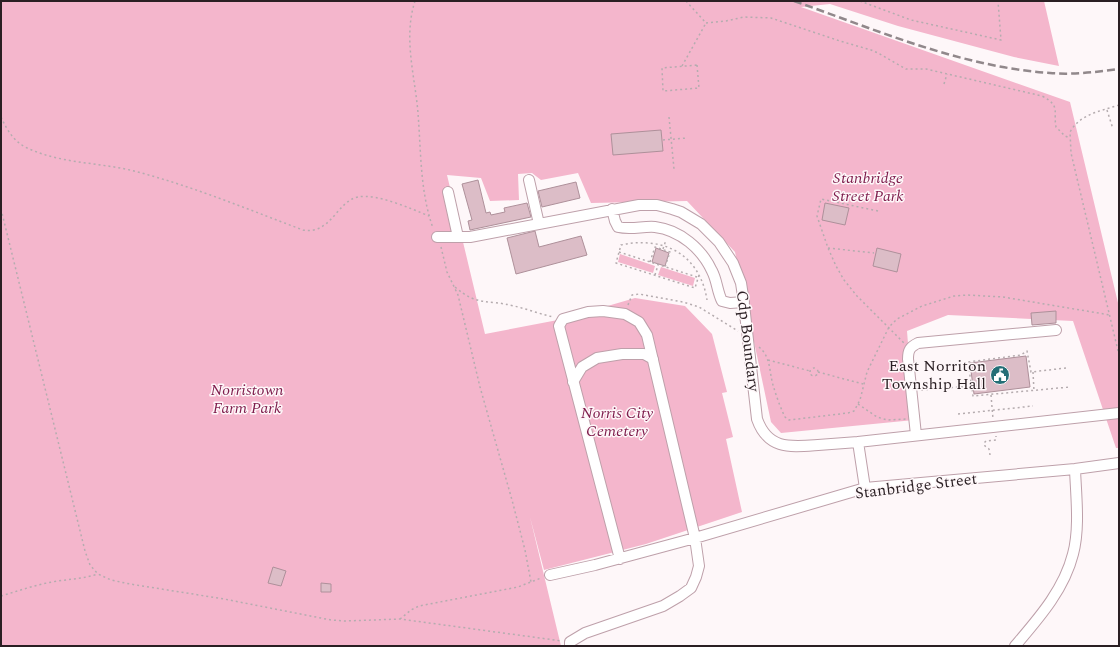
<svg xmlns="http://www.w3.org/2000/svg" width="1120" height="647" viewBox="0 0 1120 647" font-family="Spectral,serif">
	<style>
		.green { fill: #f4b6cc }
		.building { fill: #dcbdc7; stroke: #ae909a }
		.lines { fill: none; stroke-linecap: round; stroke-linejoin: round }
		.minor-casing { stroke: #bea0aa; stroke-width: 12 }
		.path { stroke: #b5acaf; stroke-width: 1.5; stroke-dasharray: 2 3; stroke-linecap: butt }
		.minor { stroke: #fff; stroke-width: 10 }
		.rail { stroke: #91888b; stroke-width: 2.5; stroke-dasharray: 8 4; stroke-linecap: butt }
		.labels { text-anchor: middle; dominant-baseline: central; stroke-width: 3; stroke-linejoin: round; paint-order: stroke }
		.park-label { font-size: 16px; font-style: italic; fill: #7e1c4c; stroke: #fef7f9 }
		.street-label { font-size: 16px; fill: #2a1f23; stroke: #fef7f9 }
		.poi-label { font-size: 16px; fill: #2a1f23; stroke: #fef7f9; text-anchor: end }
	</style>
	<rect width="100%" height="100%" fill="#fef7f9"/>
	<!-- green -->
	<path class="green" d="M1 1H1044L1059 66 1014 57 898 26 830 4 801 7 1070 102 1119 307V448H1116L1073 321 948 315 907 331 914 420 781 433 771 422 735 252 687 201 591 203 578 173 541 180 532 173 518 174 519 200 490 201 481 178 447 175 485 334 563 319 635 298 685 306 712 334 727 392 722 393 733 437 726 439 742 512 646 544 544 570 530 517 561 646H1Z
		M620 254 655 266 653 273 618 262Z
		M661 267 695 278 693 286 658 275Z"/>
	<!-- building -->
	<path class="building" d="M661 130 663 151 613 155 611 134Z
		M478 180 486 213 490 212 491 215 505 212 504 208 527 203 531 217 470 230 468 221 472 220 462 184Z
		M576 182 580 198 542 207 538 191Z
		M825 203 849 208 845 225 822 220Z
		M535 231 539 247 581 236 587 255 516 274 507 238Z
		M656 248 669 253 665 266 652 262Z
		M877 248 901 254 897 272 873 266Z
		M1056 311V323L1032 325 1031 313Z
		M1026 356 1030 387 974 394 970 363Z
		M273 567 286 571 281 586 268 583Z
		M321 583 331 584V592H321Z"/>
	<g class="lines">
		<!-- minor casing -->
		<g class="minor-casing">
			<path id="minor" d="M529 180 539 224
				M448 192 458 237
				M612 209 615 221 618 227C631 230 643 226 655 227 680 230 702 249 712 271 717 280 717 291 722 301L730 303 744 302
				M437 237H470L639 205H657L672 209 681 212 701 224 719 242 733 263 741 283 743 296 757 419C768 450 790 447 818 445 831 444 845 443 858 442L865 488
				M573 382 582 367 597 358 622 354H644L653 359
				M916 435 908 359C908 350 910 347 918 343L1056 330
				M858 442 1119 413
				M550 575 595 565 695 538 865 488 1075 469 1119 463
				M570 646V642L585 633 663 606 680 596 691 588 696 577 699 566 695 538 647 335 639 322 625 314 603 311 588 312 563 319 559 326 620 559
				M1015 646C1038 619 1064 590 1073 554 1080 528 1076 496 1075 469"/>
		</g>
		<!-- path -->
		<path class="path" d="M415 1C403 38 415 76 418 113 421 151 420 192 433 228
			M686 1 706 23
			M860 1 911 20 1001 40 998 1
			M706 23 726 21 744 17 771 18 840 41 871 50 878 53 906 69H926L1042 96C1061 106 1053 111 1056 127L1065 136 1070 138
			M697 65 699 88 663 91 662 68Z
			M682 66 706 23
			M944 84 947 74
			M1119 105C1101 111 1080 114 1070 132L1071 153 1119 355
			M1107 110 1113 129
			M1 117C7 130 13 140 25 147 60 164 98 162 134 171 192 186 247 209 303 230 331 235 337 201 358 197 376 193 412 209 429 216
			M669 117 674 169
			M663 140 687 138
			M1 209 85 551 90 565 98 574 111 580 130 584 224 599 331 620 345 621 400 619 562 641
			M878 211 821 199 817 216 828 248 836 266 844 280 857 296 904 343
			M441 247 447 272 458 295 480 387 512 500 525 550 531 582
			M828 248 874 253
			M663 249 666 240
			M619 252 697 277
			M650 262 655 247 670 252 665 267
			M655 275 658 265
			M699 275 695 288 616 263 621 245C648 239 677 244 694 267 701 277 705 287 707 300
			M455 287C478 307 488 299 514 306 527 309 540 314 553 317
			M628 305 632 295 639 294 683 302 699 307 738 331
			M759 347C771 357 769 371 773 385 776 395 780 407 785 417L789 420 848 413 854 411 860 400 867 372 889 327 897 319 922 306 954 296 967 295 1003 297 1110 315
			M768 360 810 371
			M810 372a4 4 0 1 1 8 0a4 4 0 1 1-8 0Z
			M1066 368 1031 372 1027 351 1021 355 968 362 973 396 1070 387
			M818 372 863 384
			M1033 372 1034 391
			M921 390 971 386
			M991 395 993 419
			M858 404 877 417 887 420 906 419
			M958 414 1033 406
			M990 455 989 449 985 446 984 443 986 441 996 440V436
			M1 596C18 591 35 585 52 582 68 579 83 579 98 574
			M400 619 411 610 419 606 518 587 541 578"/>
		<!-- minor -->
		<use href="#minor" class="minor"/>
		<!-- rail -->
		<path class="rail" d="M794 1C877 30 961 67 1050 73 1073 75 1096 72 1119 69"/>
	</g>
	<!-- icons -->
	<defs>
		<g id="civic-disc" transform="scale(1)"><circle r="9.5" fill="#246e76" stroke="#fef7f9"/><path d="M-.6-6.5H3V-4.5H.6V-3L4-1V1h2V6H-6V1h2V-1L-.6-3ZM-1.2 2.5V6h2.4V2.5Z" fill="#fff"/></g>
	</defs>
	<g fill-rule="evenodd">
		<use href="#civic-disc" x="1000" y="375"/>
	</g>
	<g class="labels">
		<!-- park labels -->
		<g class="park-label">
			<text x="868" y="178">Stanbridge<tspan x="868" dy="18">Street Park</tspan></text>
			<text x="247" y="390">Norristown<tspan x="247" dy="18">Farm Park</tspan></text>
			<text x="617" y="413">Norris City<tspan x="617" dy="18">Cemetery</tspan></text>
		</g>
		<!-- street labels -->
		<g class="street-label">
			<text transform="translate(748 341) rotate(83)">Cdp Boundary</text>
			<text transform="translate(916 486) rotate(-7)">Stanbridge Street</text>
		</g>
		<!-- poi labels -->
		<g class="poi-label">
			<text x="986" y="366">East Norriton<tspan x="986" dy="18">Township Hall</tspan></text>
		</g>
	</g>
	<!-- border -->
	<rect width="1120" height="647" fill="none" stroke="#2a1f23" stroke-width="4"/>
</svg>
